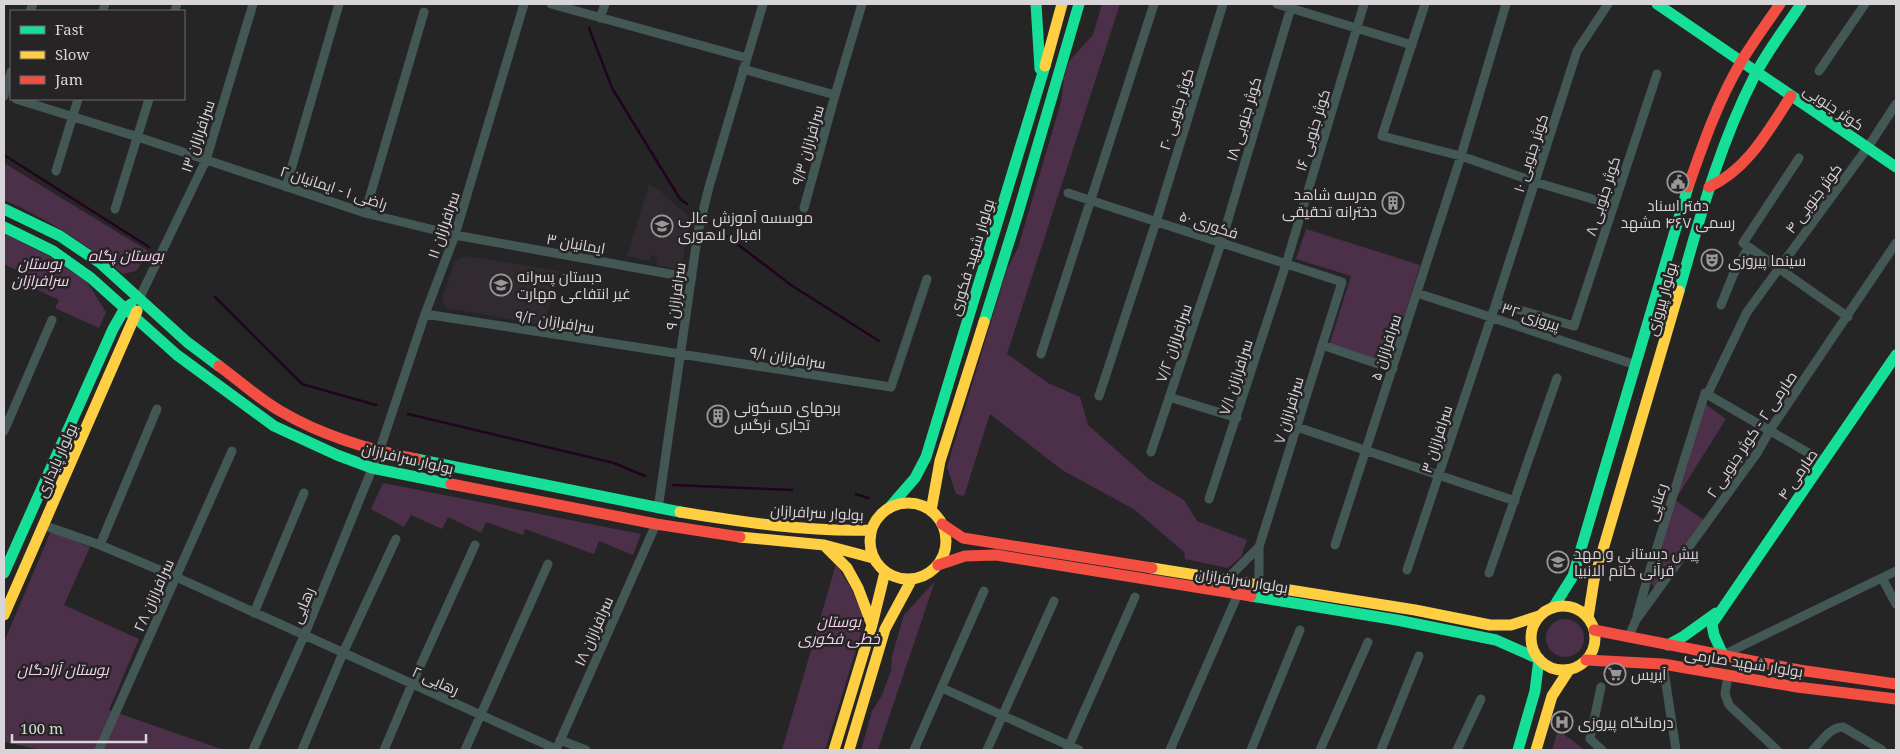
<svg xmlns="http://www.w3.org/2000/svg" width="1900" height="754" viewBox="0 0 1900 754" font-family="'Noto Serif',Cairo,serif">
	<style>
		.built { fill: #312a30 }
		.green { fill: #4c2f48 }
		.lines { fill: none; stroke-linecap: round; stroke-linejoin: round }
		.stream { stroke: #21031f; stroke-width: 2.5 }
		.street { stroke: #435854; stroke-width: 9 }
		.fast { stroke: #16e098; stroke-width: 11 }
		.slow { stroke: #ffcf43; stroke-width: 11 }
		.jam { stroke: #f24e42; stroke-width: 11 }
		.labels { text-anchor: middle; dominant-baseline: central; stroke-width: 5; stroke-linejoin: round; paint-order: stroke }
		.street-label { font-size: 15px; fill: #d7d5d7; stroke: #272426 }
		.poi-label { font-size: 15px; fill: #d7d5d7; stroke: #272426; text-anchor: start }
		.park-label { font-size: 15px; font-style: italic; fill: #f8d4f2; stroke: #272426 }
	</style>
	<rect width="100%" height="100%" fill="#262526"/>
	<!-- built -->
	<path class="built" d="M649 184 659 190 690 218 682 264 674 269 656 265 657 257 651 255 649 261 627 256Z
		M465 256 559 271 544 325 447 308 442 299 454 262Z"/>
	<!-- green -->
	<path class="green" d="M1102 4H1120L1007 354 1048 383 1080 397 1088 425 1150 480 1184 500 1197 521 1247 540 1241 557 1228 568 1185 559 1184 552 1135 510 1062 470 990 414 964 496 956 494 947 467 1007 269 1018 248 1061 102 1064 78 1069 61 1093 35Z
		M4 163 150 252 136 271 123 274C87 245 47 218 4 200Z
		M1306 229 1420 265 1388 368 1328 349 1351 276 1296 259Z
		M4 233 49 256 87 282 106 312 99 328 55 308 59 300 19 281 21 272 4 264Z
		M1704 403 1726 419 1677 497Z
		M383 483 641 534 633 555 599 541 594 554 525 529 523 535 486 522 481 533 448 517 442 529 411 515 404 527 371 509Z
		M1675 500 1704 520 1655 589 1650 581Z
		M51 531 90 547 64 605 139 639 109 710 224 750H42L4 742V642Z
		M836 564 852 590 865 621 825 750H782Z
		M935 581 878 750H861L872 711 882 695 891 671 892 656 904 615Z
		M1546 638a19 19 0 1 1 38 0a19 19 0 1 1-38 0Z
		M1558 730 1585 750H1552Z"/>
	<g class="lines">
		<!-- stream -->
		<path class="stream" d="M589 28 612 88 680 199 687 204
			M4 155 149 247
			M707 221 791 285 879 341
			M215 297 302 384 376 405
			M408 414 614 463 645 476
			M673 485 792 490
			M856 494 868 498"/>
		<!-- street -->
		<path class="street" d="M551 4 747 58
			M1277 4 1412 45
			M1425 4 1382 136 1461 156 1535 182 1613 205
			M30 11 33 4
			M103 11 105 4
			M175 11 177 4
			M600 18 605 4
			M743 69 835 95 804 208
			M1819 71 1865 4
			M835 95 862 4
			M4 96 11 72
			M16 99 138 137 365 213 455 235 692 278
			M1799 158 1743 243 1848 317
			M56 171 78 99
			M286 187 339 4
			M1068 193 1342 282 1259 547V585
			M115 209 149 99
			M365 213 424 12
			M1417 293 1636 365
			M139 299 206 160 253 4
			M1496 303 1574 326 1657 74
			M1721 305 1733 275 1748 248
			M425 314 891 387 927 279
			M1322 345 1393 369
			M1041 354 1154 4
			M1707 395 1747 312 1868 147 1896 104
			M1099 396 1156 222 1223 4
			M1169 397 1237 418
			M1297 427 1515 501
			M4 431 52 320
			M1151 452 1221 243 1292 4
			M1209 499 1286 264 1364 4
			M658 509 698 232 709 187 763 4
			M43 525 100 545 176 577 556 749
			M100 545 157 409
			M1335 545 1461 156 1506 4
			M1407 570 1496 303 1577 51 1608 4
			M1489 573 1557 378
			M1882 578 1896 604
			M1226 580 1259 547
			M254 613 304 493
			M1637 616 1648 576 1705 393 1824 462
			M1628 638 1636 620 1757 453 1770 430 1896 243
			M1723 655 1896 571
			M1663 664 1676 750
			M1728 675 1725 694 1729 705 1777 750
			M1601 687 1590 739 1602 750
			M942 688 1079 750
			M560 740 586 750
			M99 750 232 451
			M253 750 304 636 379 452 425 314 455 235 524 4
			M302 750 343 653 396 539
			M384 750 412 684 475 545
			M465 750 548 564
			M556 750 656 524
			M914 750 984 591
			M987 750 1054 601
			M1067 750 1135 597
			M1170 750 1238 594
			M1251 750 1300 630
			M1320 750 1368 642
			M1381 750 1419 656
			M1457 750 1481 699
			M1813 750C1822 741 1830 727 1843 727L1882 750"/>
		<!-- fast -->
		<path class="fast" d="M1036 4 1040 69
			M1657 4 1896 167
			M4 209 60 236 100 263 187 342 219 366
			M4 227 53 251 91 278 177 355 274 426 337 455 372 468 451 484
			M1679 291C1700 217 1720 143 1755 75 1768 50 1786 27 1801 4
			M984 322 1018 213 1079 4
			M416 459 680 512
			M888 509 915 478 926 457 1045 66
			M4 573 113 329 125 308 131 304
			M1251 596 1397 620 1496 640 1539 659
			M1553 608 1573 576 1688 187
			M1668 645 1684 636 1716 613
			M1723 655 1714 635 1712 624 1896 355
			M1518 750 1535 691 1539 659"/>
		<!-- slow -->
		<path class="slow" d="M1045 66 1062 4
			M870 541a38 38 0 1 1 76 0a38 38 0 1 1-76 0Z
			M931 511 940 461 984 322
			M680 512C743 522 807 532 871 530
			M740 537 824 545 873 558
			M824 545 847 568 858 588 872 625
			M1152 568 1415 610 1490 625H1511L1539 616
			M1531 638a32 32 0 1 1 64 0a32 32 0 1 1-64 0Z
			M4 615 137 311
			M1588 618 1594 580 1679 291
			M834 750 872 625 885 572
			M849 750 885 629 912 579
			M1536 750 1552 696 1569 670"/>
		<!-- jam -->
		<path class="jam" d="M1688 187C1703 144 1718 101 1741 62 1753 42 1767 23 1780 4
			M1709 187C1748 169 1768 131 1791 96
			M219 366C240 381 260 400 282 412 323 436 370 450 416 459
			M451 484 656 524 740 537
			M942 524 963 538 1152 568
			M938 565 965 556 996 555 1251 596
			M1594 630 1799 670 1896 684
			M1586 660 1663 664 1797 687 1896 699"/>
	</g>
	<!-- icons -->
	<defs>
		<g id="civic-ring" transform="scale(1.125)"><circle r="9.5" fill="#272426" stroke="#999799" stroke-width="1.5"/><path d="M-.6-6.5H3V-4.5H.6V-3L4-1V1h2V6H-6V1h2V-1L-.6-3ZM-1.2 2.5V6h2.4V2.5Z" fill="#999799"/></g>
		<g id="building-ring" transform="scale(1.125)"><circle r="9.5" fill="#272426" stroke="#999799" stroke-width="1.5"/><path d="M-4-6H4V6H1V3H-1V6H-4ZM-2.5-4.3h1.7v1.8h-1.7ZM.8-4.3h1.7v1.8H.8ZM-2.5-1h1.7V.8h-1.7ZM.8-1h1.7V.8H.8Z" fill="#999799"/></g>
		<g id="university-ring" transform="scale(1.125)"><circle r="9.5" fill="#272426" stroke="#999799" stroke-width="1.5"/><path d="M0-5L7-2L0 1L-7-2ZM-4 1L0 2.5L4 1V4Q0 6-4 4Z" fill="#999799"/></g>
		<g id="theatre-ring" transform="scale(1.125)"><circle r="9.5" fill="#272426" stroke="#999799" stroke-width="1.5"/><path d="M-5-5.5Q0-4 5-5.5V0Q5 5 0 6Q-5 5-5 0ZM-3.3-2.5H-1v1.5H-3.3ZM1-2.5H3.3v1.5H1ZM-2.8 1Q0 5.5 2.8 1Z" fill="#999799"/></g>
		<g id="school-ring" transform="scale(1.125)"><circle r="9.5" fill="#272426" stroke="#999799" stroke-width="1.5"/><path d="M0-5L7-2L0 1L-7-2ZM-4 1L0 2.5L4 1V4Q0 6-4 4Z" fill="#999799"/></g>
		<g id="supermarket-ring" transform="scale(1.125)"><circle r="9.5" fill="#272426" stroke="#999799" stroke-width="1.5"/><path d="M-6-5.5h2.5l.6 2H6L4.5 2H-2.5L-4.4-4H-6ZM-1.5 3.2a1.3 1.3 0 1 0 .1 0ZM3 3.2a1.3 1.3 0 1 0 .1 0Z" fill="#999799"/></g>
		<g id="hospital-ring" transform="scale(1.125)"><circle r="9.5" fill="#272426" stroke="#999799" stroke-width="1.5"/><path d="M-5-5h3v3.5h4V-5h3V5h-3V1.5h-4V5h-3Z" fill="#999799"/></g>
	</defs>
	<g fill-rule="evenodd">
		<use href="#civic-ring" x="1678" y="182"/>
		<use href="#building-ring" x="1393" y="203"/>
		<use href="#university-ring" x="662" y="226"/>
		<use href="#theatre-ring" x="1712" y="260"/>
		<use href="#school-ring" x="501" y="285"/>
		<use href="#building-ring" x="718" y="416"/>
		<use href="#school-ring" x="1558" y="562"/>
		<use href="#supermarket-ring" x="1615" y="674"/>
		<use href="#hospital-ring" x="1562" y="722"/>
	</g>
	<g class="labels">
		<!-- street labels -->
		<g class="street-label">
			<text transform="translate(1834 107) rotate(34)">کوثر جنوبی</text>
			<text transform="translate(1176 109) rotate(-73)">کوثر جنوبی ۲۰</text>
			<text transform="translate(1243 119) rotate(-73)">کوثر جنوبی ۱۸</text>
			<text transform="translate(1312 130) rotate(-73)">کوثر جنوبی ۱۶</text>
			<text transform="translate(197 136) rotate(-71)">سرافرازان ۱۳</text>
			<text transform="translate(807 145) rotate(-74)">سرافرازان ۹/۳</text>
			<text transform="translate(1530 153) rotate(-72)">کوثر جنوبی ۱۰</text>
			<text transform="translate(334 187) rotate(18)">راضی ۱ - ایمانیان ۲</text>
			<text transform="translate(1602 196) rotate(-72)">کوثر جنوبی ۸</text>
			<text transform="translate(1813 198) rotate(-53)">کوثر جنوبی ۴</text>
			<text transform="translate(1209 224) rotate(18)">فکوری ۵۰</text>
			<text transform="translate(443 225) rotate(-71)">سرافرازان ۱۱</text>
			<text transform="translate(576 243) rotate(10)">ایمانیان ۳</text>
			<text transform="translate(971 257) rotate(-73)">بولوار شهید فکوری</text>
			<text transform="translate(675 296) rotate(-82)">سرافرازان ۹</text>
			<text transform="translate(1661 299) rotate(-74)">بولوار پیروزی</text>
			<text transform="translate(1531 316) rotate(18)">پیروزی ۳۲</text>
			<text transform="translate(555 321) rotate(9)">سرافرازان ۹/۲</text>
			<text transform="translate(1173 343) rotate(-71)">سرافرازان ۷/۲</text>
			<text transform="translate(1385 347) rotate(-72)">سرافرازان ۵</text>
			<text transform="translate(788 357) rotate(9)">سرافرازان ۹/۱</text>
			<text transform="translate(1235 377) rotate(-72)">سرافرازان ۷/۱</text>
			<text transform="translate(1288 410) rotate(-73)">سرافرازان ۷</text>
			<text transform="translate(1751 434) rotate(-56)">صارمی ۲ - کوثر جنوبی ۲</text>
			<text transform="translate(1436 439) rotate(-72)">سرافرازان ۳</text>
			<text transform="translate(408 458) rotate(13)">بولوار سرافرازان</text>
			<text transform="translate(56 460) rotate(-66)">بولوار پایداری</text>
			<text transform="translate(1797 474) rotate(-55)">صارمی ۴</text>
			<text transform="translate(1656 502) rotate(-73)">رعناپی</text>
			<text transform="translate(817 512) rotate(3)">بولوار سرافرازان</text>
			<text transform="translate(1242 580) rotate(9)">بولوار سرافرازان</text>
			<text transform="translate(153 595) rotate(-66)">سرافرازان ۲۸</text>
			<text transform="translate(302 605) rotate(-68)">رهایی</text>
			<text transform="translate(593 631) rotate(-66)">سرافرازان ۱۸</text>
			<text transform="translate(1744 662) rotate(9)">بولوار شهید صارمی</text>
			<text transform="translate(436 680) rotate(24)">رهایی ۲</text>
		</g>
		<!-- poi labels -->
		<g class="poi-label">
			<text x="1377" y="194" text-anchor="end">مدرسه شاهد<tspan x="1377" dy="17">دخترانه تحقیقی</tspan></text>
			<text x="1678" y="205" text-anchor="middle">دفتر اسناد<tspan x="1678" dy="17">رسمی ۴۶۷ مشهد</tspan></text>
			<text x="678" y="217">موسسه آموزش عالی<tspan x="678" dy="17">اقبال لاهوری</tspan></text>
			<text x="1728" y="260">سینما پیروزی</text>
			<text x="517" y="276">دبستان پسرانه<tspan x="517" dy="17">غیر انتفاعی مهارت</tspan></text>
			<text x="734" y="407">برجهای مسکونی<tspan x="734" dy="17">تجاری نرگس</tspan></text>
			<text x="1574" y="553">پیش دبستانی و مهد<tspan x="1574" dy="17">قرآنی خاتم الانبیا</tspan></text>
			<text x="1631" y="674">آیریس</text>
			<text x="1578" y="722">درمانگاه پیروزی</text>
		</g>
		<!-- park labels -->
		<g class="park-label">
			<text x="126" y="255">بوستان پگاه</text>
			<text x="40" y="263">بوستان<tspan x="40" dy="17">سرافرازان</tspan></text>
			<text x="839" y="621">بوستان<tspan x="839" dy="17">خطی فکوری</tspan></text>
			<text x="63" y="669">بوستان آزادگان</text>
		</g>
	</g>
	<!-- border -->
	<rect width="1900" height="754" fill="none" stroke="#d7d5d7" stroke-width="10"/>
	<!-- legend -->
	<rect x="10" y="10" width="175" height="90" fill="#272426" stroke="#6d6b6d"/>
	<rect x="20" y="26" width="25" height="8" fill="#16e098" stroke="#6d6b6d"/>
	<text x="55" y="35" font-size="15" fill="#d7d5d7">Fast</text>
	<rect x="20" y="51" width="25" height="8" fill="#ffcf43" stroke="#6d6b6d"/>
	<text x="55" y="60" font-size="15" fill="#d7d5d7">Slow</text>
	<rect x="20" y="76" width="25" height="8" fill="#f24e42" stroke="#6d6b6d"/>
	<text x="55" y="85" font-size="15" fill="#d7d5d7">Jam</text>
	<!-- scale -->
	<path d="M12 734v8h134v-8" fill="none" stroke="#d7d5d7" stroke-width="2.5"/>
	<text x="20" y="734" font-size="15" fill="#d7d5d7" stroke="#272426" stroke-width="4" paint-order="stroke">100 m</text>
</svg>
